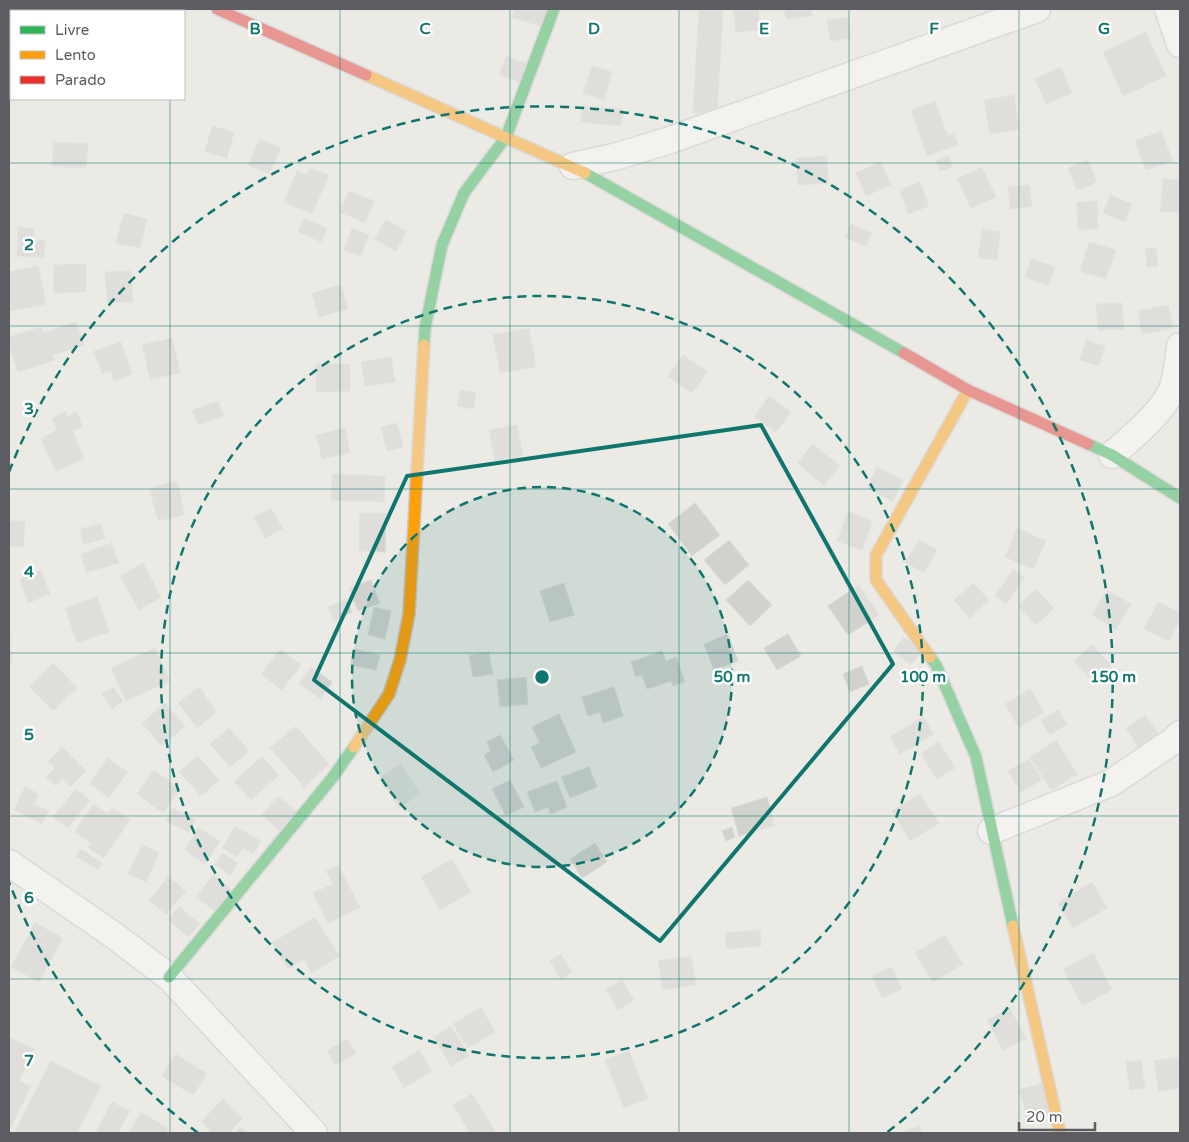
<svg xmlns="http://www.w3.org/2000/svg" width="1189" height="1142" viewBox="0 0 1189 1142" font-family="'Varela Round',sans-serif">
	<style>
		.building { fill: #d1d1ce; stroke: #dad9d4 }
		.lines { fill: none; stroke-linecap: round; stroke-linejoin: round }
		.street-casing { stroke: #c7c7c6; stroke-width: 29 }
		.fast-casing { stroke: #c8c8c7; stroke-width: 14 }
		.slow-casing { stroke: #c8c8c7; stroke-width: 14 }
		.jam-casing { stroke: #c8c8c7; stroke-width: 14 }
		.street { stroke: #fcfcfb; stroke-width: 26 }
		.fast { stroke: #30b455; stroke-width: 11 }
		.slow { stroke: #ff9f0a; stroke-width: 11 }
		.jam { stroke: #e5322d; stroke-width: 11 }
		.marked { fill: none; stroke: #0f766e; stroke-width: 4; stroke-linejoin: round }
		.grid { fill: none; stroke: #0f766e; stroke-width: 1; stroke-opacity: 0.55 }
		.ring { fill: none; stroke: #0f766e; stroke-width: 2.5; stroke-dasharray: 9 6 }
		.grid-label { font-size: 16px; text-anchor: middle; font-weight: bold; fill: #0f766e; stroke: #fff; stroke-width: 5; stroke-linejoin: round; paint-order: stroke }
		.centre { fill: #0f766e; stroke: #fff; stroke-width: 2.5 }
		.ring-label { font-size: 15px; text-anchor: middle; font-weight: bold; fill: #0f766e; stroke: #fff; stroke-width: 5; stroke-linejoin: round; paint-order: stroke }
	</style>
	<rect width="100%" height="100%" fill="#ebeae5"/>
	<!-- building -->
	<path class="building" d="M10 9H29L34 11H11V42L9 41V12Z
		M515 9H550L545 27 512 18Z
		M699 9H723L717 114 693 113Z
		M734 9H758L760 30 736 32Z
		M784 9H811L812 16 786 19Z
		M848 17 851 38 831 41 827 20Z
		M1146 32 1166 76 1123 96 1103 52Z
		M507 56 532 66 525 84 499 74Z
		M592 66 612 72 604 100 583 94Z
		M1061 67 1072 93 1046 104 1035 79Z
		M1014 95 1019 129 990 134 984 100Z
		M935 101 948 136 954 133 958 145 927 156 911 110Z
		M582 106 623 109 621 126 581 122Z
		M212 126 234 132 227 158 205 152Z
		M1161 131 1173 161 1146 170 1135 141Z
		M260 139 281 148 269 174 248 165Z
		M54 142 88 144 86 168 52 166Z
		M827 156 828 183 798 185 796 158Z
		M948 156 952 167 940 171 936 161Z
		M1088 160 1097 182 1077 190 1068 168Z
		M881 162 891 185 866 196 856 173Z
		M982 167 996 197 971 208 957 179Z
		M310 168 329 175 312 214 284 202 297 171 307 175Z
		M1163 179 1180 180V213L1160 211Z
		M920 182 929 206 908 214 900 190Z
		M1029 185 1032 206 1010 209 1008 187Z
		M349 191 374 201 365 223 340 212Z
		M1110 195 1132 204 1125 222 1103 213Z
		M1097 201 1098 229 1078 230 1077 202Z
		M124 213 147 219 140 248 116 243Z
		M304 218 327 228 321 242 298 232Z
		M386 220 407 231 396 251 374 239Z
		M851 224 872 233 866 246 845 237Z
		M18 227 34 229V240H45L44 257 17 256Z
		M352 228 369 235 361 256 344 250Z
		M982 229 1000 232 997 260 978 258Z
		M1089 242 1116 250 1106 279 1080 271Z
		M1145 248H1156L1158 266 1147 267Z
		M1031 259 1055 267 1048 286 1025 277Z
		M86 264V292L54 293V265Z
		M38 266 46 304 9 311V272Z
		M131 271 133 302 107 303 105 272Z
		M341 285 348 309 319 317 312 293Z
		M1122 303 1124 329 1098 330 1096 304Z
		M1168 305 1173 328 1142 334 1138 311Z
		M76 322 84 345 53 355 55 360 18 372 9 345V337L41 327 43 333Z
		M529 328 536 367 500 373 493 335Z
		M172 338 180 373 150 379 142 345Z
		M1086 340 1105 346 1099 366 1080 360Z
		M121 342 132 374 114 381 111 371 102 374 94 351Z
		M683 355 707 372 692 393 668 376Z
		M391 357 395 382 365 386 361 362Z
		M316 364H350V391L316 392Z
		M460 390 476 393 473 409 457 406Z
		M769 396 791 412 776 432 754 417Z
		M218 401 224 416 198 425 192 410Z
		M65 411 68 417 77 411 82 426 73 432 84 459 56 471 41 439 57 430 52 419Z
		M397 423 403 447 387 451 381 427Z
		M517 425 523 456 495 461 489 430Z
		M345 428 350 453 322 459 316 435Z
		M813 444 840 466 824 485 797 463Z
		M877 467 903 480 893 501 867 488Z
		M332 474 385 476 384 502 331 500Z
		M177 481 185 514 158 521 149 488Z
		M695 503 720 535 692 556 668 524Z
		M271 508 283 529 265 538 254 517Z
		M848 511 873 521 862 550 837 541Z
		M360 513H386L385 552 359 551Z
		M9 521H25L23 547 9 546Z
		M101 524 105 539 83 544 80 529Z
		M1017 528 1046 541 1033 569 1005 557Z
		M729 540 749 565 725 585 704 560Z
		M919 540 937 550 924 573 905 562Z
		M111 543 119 563 86 572 81 554Z
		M143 563 161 597 139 610 120 576Z
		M1013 569 1024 577 1006 604 995 596Z
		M41 570 50 594 28 603 20 579Z
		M371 580 380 603 358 611 349 588Z
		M748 580 772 605 750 626 726 600Z
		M564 583 574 615 550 622 540 591Z
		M973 583 989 600 970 618 954 600Z
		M859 585 879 615 848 635 828 606Z
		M1036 589 1054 608 1036 625 1018 606Z
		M1107 590 1131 604 1116 629 1092 615Z
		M97 597 109 632 77 643 65 608Z
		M346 599 352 612 334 621 328 607Z
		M1158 602 1180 613V620L1169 641 1144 629Z
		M374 607 391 611 385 639 368 635Z
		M10 631 12 662H9V632Z
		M728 634 738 661 714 670 704 644Z
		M788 634 801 656 777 670 764 648Z
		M904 637 922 651 911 665 893 651Z
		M1092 645 1112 667 1094 683 1074 661Z
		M155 648 170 681 126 701 111 668Z
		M280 649 301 665 282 690 261 674Z
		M354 649 380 655 376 670 350 665Z
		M662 651 666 661 676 657 685 682 673 686 671 681 647 689 642 675 636 677 631 662Z
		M489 652 493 674 473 677 469 655Z
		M53 663 77 688 53 711 29 687Z
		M862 666 869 684 850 692 843 674Z
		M311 667 332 682 321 699 299 684Z
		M526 677 528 704 500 707 497 680Z
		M113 687 123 701 112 709 102 694Z
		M199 687 217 712 197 728 178 703Z
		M614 687 623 716 603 723 600 712 588 716 582 697Z
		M1030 689 1044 712 1019 728 1005 704Z
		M165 703 185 726 162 746 142 723Z
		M1058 710 1067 724 1050 735 1041 720Z
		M559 714 576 752 541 768 531 747 540 743 532 727Z
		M1145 715 1160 736 1140 750 1126 728Z
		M923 717 934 734 900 754 890 737Z
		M296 726 329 764 304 787 270 748Z
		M229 728 249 751 230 767 210 744Z
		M500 735 514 760 493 772 484 755 491 751 487 742Z
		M1056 740 1077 774 1051 790 1030 757Z
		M939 742 955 768 937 779 921 754Z
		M62 747 86 771 70 787 62 779 56 786 46 777 55 768 48 762Z
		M198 756 219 780 201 796 179 772Z
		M262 756 279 775 251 800 234 782Z
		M108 758 128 772 109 798 89 783Z
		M1029 759 1042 780 1021 792 1008 771Z
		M401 764 420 794 399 808 380 778Z
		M589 767 597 787 570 798 561 777Z
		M154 770 180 789 163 813 137 794Z
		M510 780 524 807 506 816 492 789Z
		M557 781 567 807 551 814 548 807 535 812 527 792Z
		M25 787 39 794 34 804 49 811 42 824 14 810Z
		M76 789 90 800 68 828 53 817Z
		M920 794 939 823 910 841 892 811Z
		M278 796 297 812 280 831 262 815Z
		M767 797 775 826 739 836 731 808Z
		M93 804 108 814 112 808 130 820 104 858 87 847 91 843 75 832Z
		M173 808 195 820 189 833 166 821Z
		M235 826 261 841 253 854 243 848 237 857 222 848Z
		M732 827 735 837 726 841 722 831Z
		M199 828 220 841 205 864 184 850Z
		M595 843 607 862 582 878 570 859Z
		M142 845 159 852 146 882 128 874Z
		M81 849 102 863 98 870 76 856Z
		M223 853 238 863 230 875 215 865Z
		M452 859 471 892 440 910 421 877Z
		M338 865 360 907 328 923 313 893 333 884 326 871Z
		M213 875 232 890 215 911 196 897Z
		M168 877 186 891 166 914 149 900Z
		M1092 882 1107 908 1073 928 1058 903Z
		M179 906 200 924 189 937 168 920Z
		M315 917 339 956 312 973 304 959 288 969 272 943Z
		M35 923 63 938 39 982 11 967Z
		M760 930 761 946 727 949 725 933Z
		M944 935 963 964 933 982 915 953Z
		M1093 953 1112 990 1082 1006 1063 969Z
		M561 954 572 972 561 979 550 961Z
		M691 956 696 985 663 990 658 961Z
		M892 967 902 989 882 998 872 976Z
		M622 980 634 1000 618 1010 606 989Z
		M481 1007 495 1032 468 1048 453 1024Z
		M1010 1008 1026 1039 1003 1050 987 1020Z
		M451 1026 469 1056 451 1066 434 1037Z
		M9 1037 34 1049 19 1081 31 1086 10 1129H9Z
		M347 1039 356 1053 336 1065 327 1051Z
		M419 1050 432 1071 404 1088 392 1067Z
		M629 1051 648 1099 624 1108 605 1060Z
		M176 1054 207 1074 193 1095 162 1076Z
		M1180 1057V1088L1159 1091 1154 1061Z
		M1141 1060 1145 1088 1130 1090 1126 1062Z
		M51 1061 101 1086 77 1133H14Z
		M1043 1083 1052 1112 1028 1120 1019 1090Z
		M472 1094 495 1131 492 1133H470L453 1105Z
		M223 1099 243 1118 229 1133H213L201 1122Z
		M112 1102 130 1111 118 1133H98L96 1132Z
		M141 1112 168 1128 165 1133H129Z
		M919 1126 922 1133H901Z
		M240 1127 247 1133H235Z"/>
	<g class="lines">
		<!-- street casing -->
		<g class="street-casing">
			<path id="street" d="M1168 9 1180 44
				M573 166 618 156 670 140 1037 9
				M1112 455C1133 436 1158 417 1171 392 1177 379 1178 360 1180 346
				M991 831 1111 783 1173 741 1180 734
				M9 863 112 934 169 977 314 1133"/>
		</g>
		<!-- fast casing -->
		<g class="fast-casing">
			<path id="fast" d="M585 173 904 353
				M424 345 425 328 442 245 464 193 506 137 554 9
				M1088 444 1112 455 1180 498
				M930 657 936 665 976 757 1013 926
				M169 977 333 777 354 747"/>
		</g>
		<!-- slow casing -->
		<g class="slow-casing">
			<path id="slow" d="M366 75 585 173
				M930 657 876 580V555L968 390
				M354 747 389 694 400 660 409 614 424 345
				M1013 926 1060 1133"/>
		</g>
		<!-- jam casing -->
		<g class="jam-casing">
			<path id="jam" d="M217 9 366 75
				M904 353 968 390 1088 444"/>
		</g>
		<!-- street -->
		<use href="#street" class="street"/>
		<!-- fast -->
		<use href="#fast" class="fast"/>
		<!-- slow -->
		<use href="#slow" class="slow"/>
		<!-- jam -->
		<use href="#jam" class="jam"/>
	</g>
	<!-- marked area -->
	<path d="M0 0H1189V1142H0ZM761 425 893 664 660 941 314 680 407 476Z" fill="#ebeae5" fill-opacity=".55" fill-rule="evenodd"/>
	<path class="marked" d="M761 425 893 664 660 941 314 680 407 476Z"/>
	<!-- grid -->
	<path class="grid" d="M170 9V11M340 9V1133M510 9V1133M679 9V1133M849 9V1133M1019 9V1133M170 99V1133M9 163H1180M9 326H1180M9 489H1180M9 653H1180M9 816H1180M9 979H1180"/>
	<!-- distance rings -->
	<circle cx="542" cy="677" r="190" fill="#0f766e" fill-opacity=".12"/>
	<g class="ring">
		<circle cx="542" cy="677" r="190"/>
		<circle cx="542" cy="677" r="381"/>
		<path d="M198 1133A571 571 0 0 1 9 882M9 472A571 571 0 1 1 886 1133"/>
	</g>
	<g class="grid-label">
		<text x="255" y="34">B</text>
		<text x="425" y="34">C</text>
		<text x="594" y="34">D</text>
		<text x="764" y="34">E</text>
		<text x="934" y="34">F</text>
		<text x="1104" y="34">G</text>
		<text x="29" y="250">2</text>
		<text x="29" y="414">3</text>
		<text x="29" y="577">4</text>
		<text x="29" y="740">5</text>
		<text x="29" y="903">6</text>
		<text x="29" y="1066">7</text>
	</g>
	<circle cx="542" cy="677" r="8" class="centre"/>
	<g class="ring-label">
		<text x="732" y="682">50 m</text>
		<text x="923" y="682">100 m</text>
		<text x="1113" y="682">150 m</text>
	</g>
	<!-- border -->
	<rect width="1189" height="1142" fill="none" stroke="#5b5d63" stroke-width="20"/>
	<!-- legend -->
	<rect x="10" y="10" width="175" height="90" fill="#ffffff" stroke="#bdbec1"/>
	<rect x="20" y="26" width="25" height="8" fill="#30b455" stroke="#bdbec1"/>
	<text x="55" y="35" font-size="15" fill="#5b5d63">Livre</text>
	<rect x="20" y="51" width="25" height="8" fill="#ff9f0a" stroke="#bdbec1"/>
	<text x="55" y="60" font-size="15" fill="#5b5d63">Lento</text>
	<rect x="20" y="76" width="25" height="8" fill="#e5322d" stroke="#bdbec1"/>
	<text x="55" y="85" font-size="15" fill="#5b5d63">Parado</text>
	<!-- scale -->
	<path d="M1019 1122v8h76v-8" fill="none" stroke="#5b5d63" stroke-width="2.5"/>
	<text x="1026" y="1122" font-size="15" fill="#5b5d63" stroke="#ffffff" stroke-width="4" paint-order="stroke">20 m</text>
</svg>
